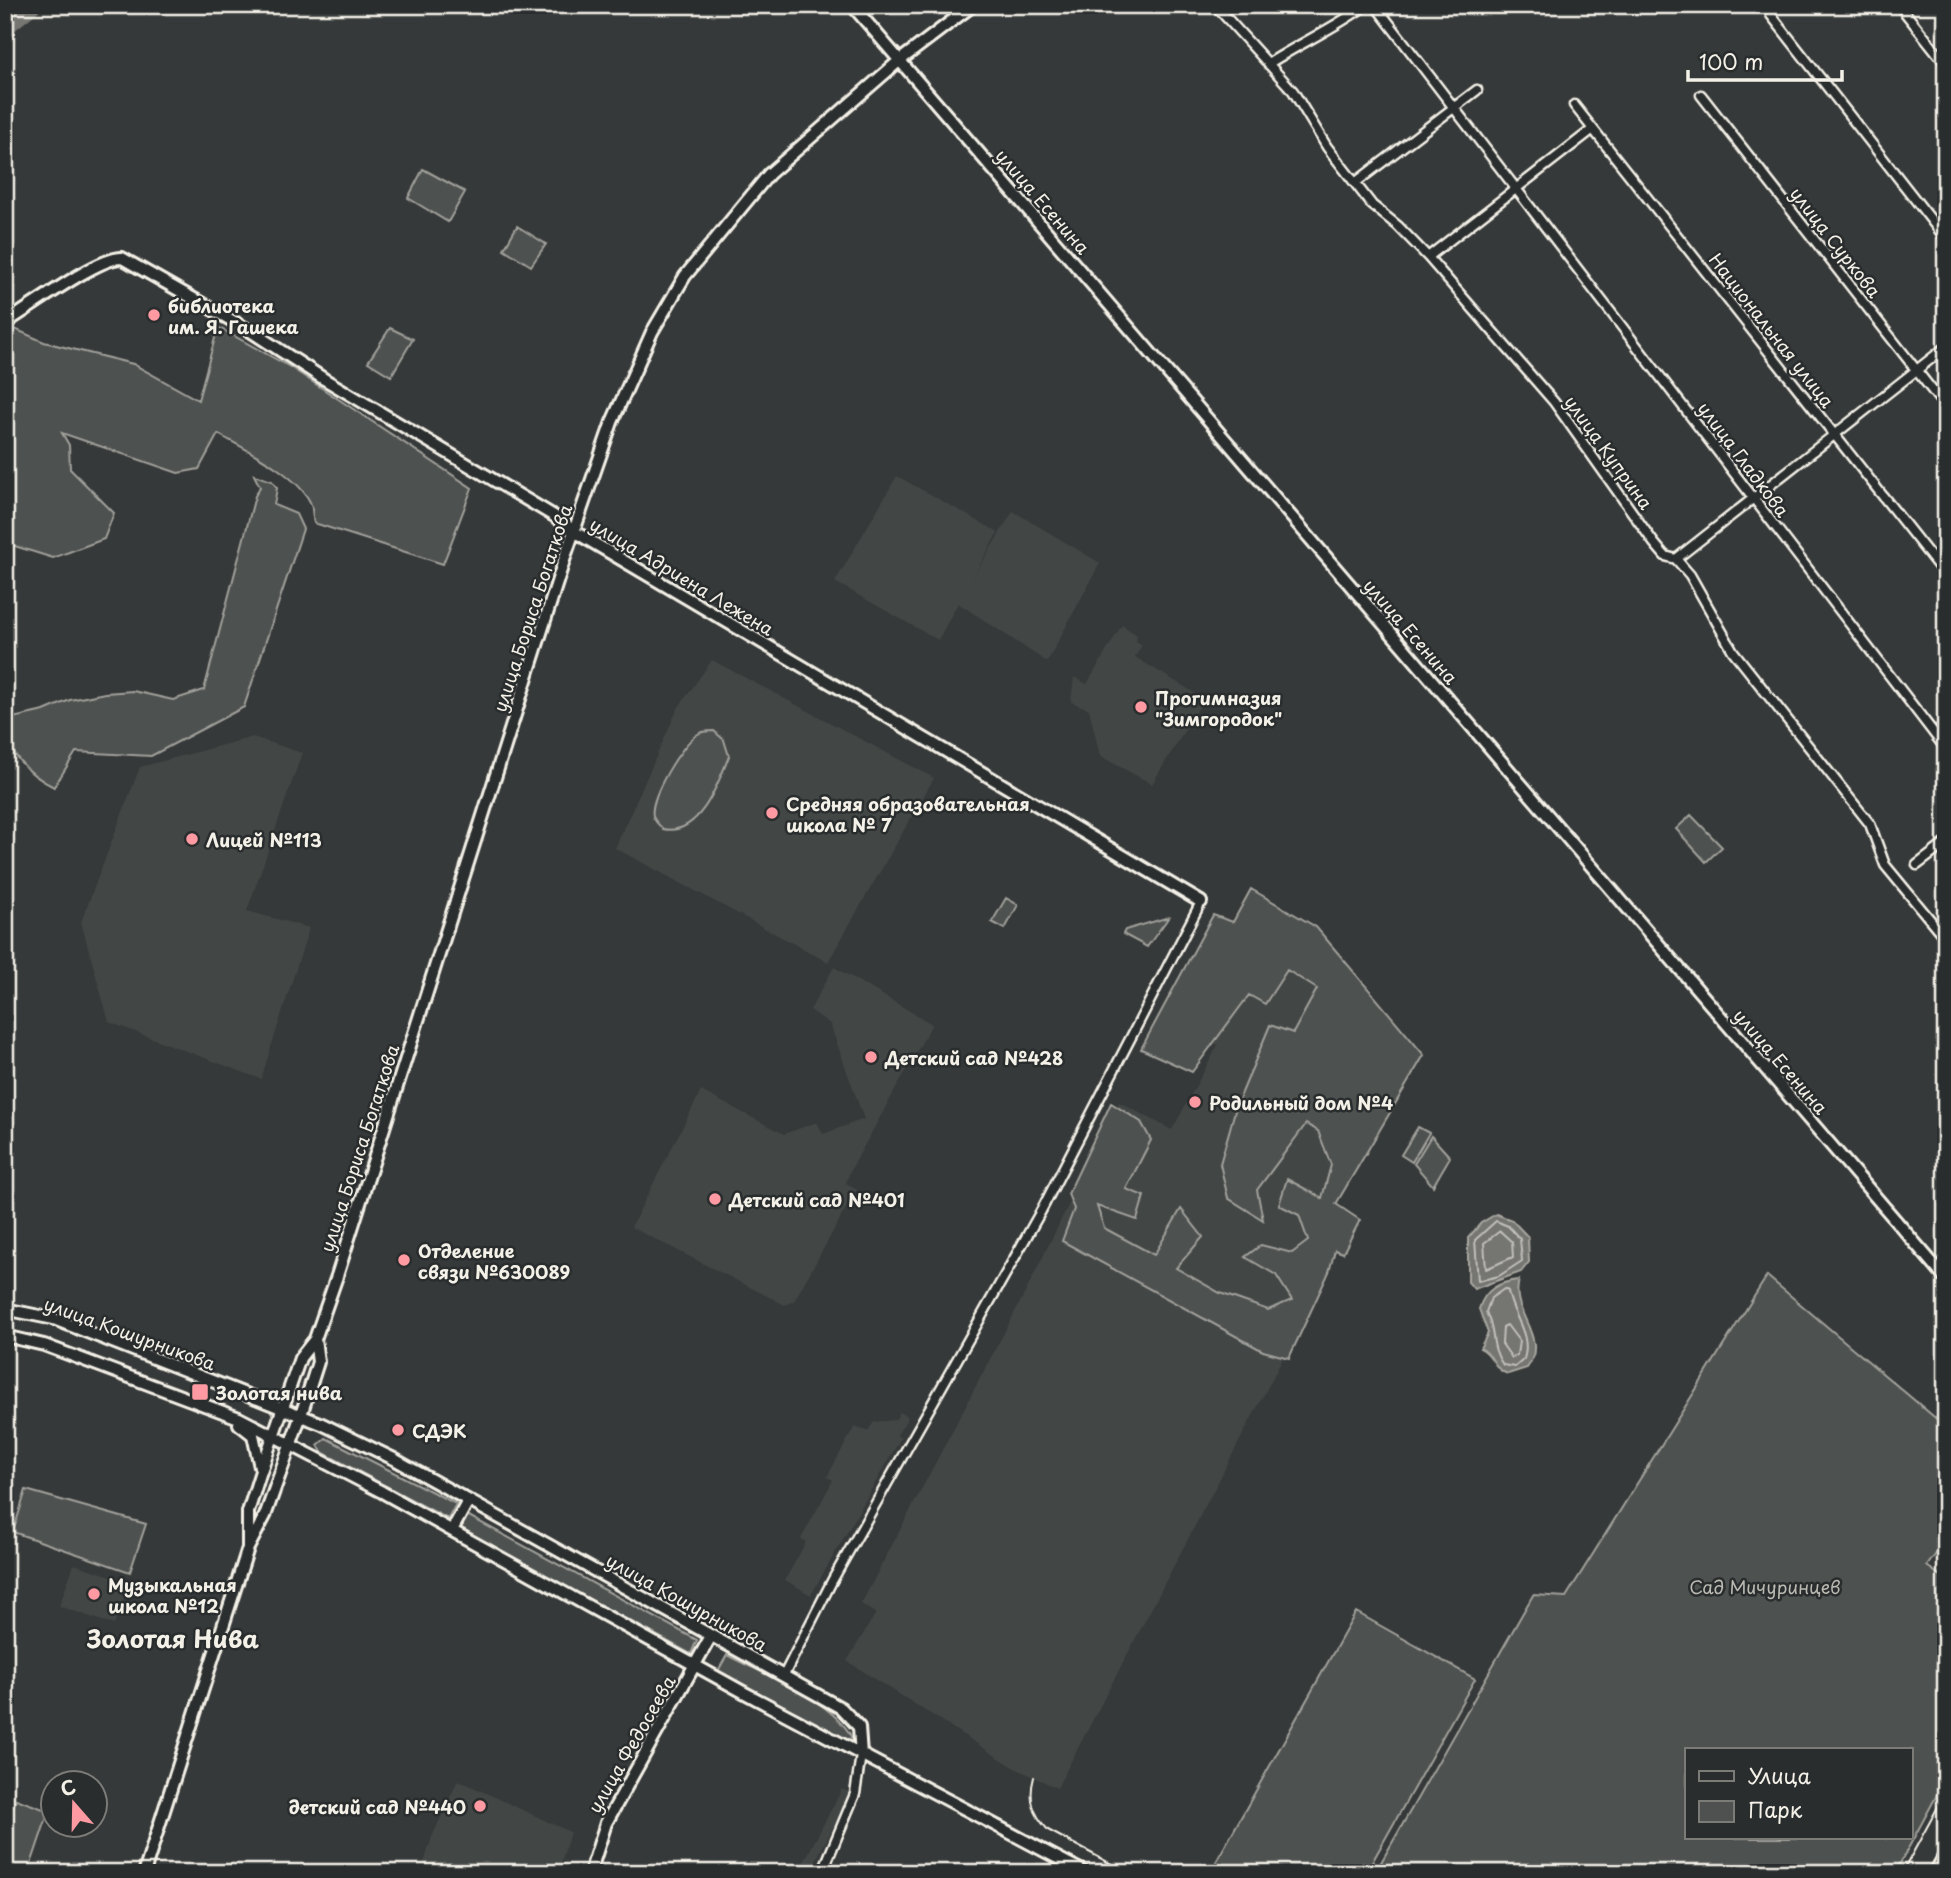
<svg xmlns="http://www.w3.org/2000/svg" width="1951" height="1878" viewBox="0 0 1951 1878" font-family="'Playpen Sans',sans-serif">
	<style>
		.built { fill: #434645 }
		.green { fill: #4e514f; stroke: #a1a19c; stroke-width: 2; fill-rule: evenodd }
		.water { fill: #757572; stroke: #a8a7a1; stroke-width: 2 }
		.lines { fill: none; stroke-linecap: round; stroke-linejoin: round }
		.shore { stroke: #c1bfb9; stroke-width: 2 }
		.river { stroke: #757572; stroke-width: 19 }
		.street-casing { stroke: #f4f1e8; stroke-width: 13 }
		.secondary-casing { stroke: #f4f1e8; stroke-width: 16 }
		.primary-casing { stroke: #f4f1e8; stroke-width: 18 }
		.street { stroke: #2a2d2e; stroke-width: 8 }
		.secondary { stroke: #2a2d2e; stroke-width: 10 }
		.primary { stroke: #2a2d2e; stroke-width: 12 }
		.tram { stroke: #f4f1e8; stroke-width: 2 }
		.poi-dot { fill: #ff9aa2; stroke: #2a2d2e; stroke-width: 2.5 }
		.labels { text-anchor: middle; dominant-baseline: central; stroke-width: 5; stroke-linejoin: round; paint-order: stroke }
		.street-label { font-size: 18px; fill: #f4f1e8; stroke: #2a2d2e }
		.poi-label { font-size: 18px; font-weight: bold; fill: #f4f1e8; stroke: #2a2d2e; text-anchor: start }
		.park-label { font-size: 18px; fill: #bab9b2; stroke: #2a2d2e }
		.district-label { font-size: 24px; font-weight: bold; fill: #f4f1e8; stroke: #2a2d2e }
	</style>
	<rect width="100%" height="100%" fill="#363939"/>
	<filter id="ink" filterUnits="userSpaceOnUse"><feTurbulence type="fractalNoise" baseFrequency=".0143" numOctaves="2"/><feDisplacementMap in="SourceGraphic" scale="14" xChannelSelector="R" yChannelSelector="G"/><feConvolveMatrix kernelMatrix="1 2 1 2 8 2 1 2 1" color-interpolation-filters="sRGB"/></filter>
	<g filter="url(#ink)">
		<!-- built -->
		<path class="built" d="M897 476 998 532 973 578 1013 511 1100 563 1047 662 958 603 938 640 835 582Z
			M1122 625 1137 635 1136 641 1142 645 1135 657 1193 692 1201 704 1152 784 1100 756 1089 709 1071 702 1074 677 1087 684Z
			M712 660 934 778 828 962 615 848 678 708Z
			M253 737 302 753 247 911 309 928 261 1079 109 1022 81 922 140 767Z
			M1251 889 1316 927 1424 1055 1336 1204 1291 1343 1057 1788 1015 1768 847 1661 876 1613 861 1604 1025 1293 1119 1102 1172 1130 1218 1045 1176 1023Z
			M834 967 932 1024 850 1171 846 1183 857 1189 794 1301 785 1305 631 1227 701 1091 784 1134 817 1122 823 1134 864 1119 830 1024 810 1010Z
			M900 1412 908 1417 897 1435 901 1438 811 1595 785 1580 806 1542 801 1539 833 1480 827 1477 855 1426 868 1431 874 1422 895 1420Z
			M74 1564 130 1582 114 1625 59 1606Z
			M458 1780 570 1832 558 1873H421L432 1837Z
			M842 1789 851 1793 809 1873H798Z"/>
		<!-- green -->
		<path class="green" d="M423 169 465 192 448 222 408 198Z
			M517 226 546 244 531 266 504 249Z
			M218 327 290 367 472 488 443 564 314 523C312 517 313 507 310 502 296 473 245 449 218 434L199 469 178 473 62 433 69 445 70 469 114 513 104 539 53 558 5 543V333L15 329 44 342 133 364 198 400Z
			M390 328 413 339 391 376 368 362Z
			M254 475 272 481 277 488 274 505 296 514 303 529 244 707 151 756 76 752 54 787C31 776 0 750 8 719L44 711 70 700 105 693 133 691 173 700 204 690 255 496 260 487Z
			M714 731 724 740 729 756C718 784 699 837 663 829 659 825 654 821 653 816 649 798 682 743 698 734 702 731 709 731 714 731Z
			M1691 815 1722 847 1706 862 1676 829Z
			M1251 889 1316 927 1424 1055 1336 1204 1360 1220 1343 1253 1335 1250 1329 1272 1289 1358 1263 1351 1062 1241 1074 1209 1068 1194 1111 1103 1141 1122 1151 1140 1126 1189 1144 1196 1137 1220 1097 1206 1104 1228 1154 1255 1181 1209 1203 1237 1176 1268 1220 1293 1268 1310 1292 1300 1276 1275 1245 1257 1261 1245 1292 1253 1308 1241 1299 1215 1279 1205 1287 1179 1322 1198 1331 1165 1318 1131 1306 1124 1257 1190 1263 1220 1228 1198 1220 1164 1236 1107 1270 1025 1293 1033 1317 989 1287 970 1265 1004 1249 995 1192 1072 1141 1049 1213 915 1233 922Z
			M1006 898 1018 905 1005 929 992 922Z
			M1169 917 1147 947 1123 934 1125 930Z
			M1418 1127 1429 1133 1412 1162 1401 1155Z
			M1431 1136 1450 1157 1433 1186 1414 1164Z
			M1767 1276 1946 1427V1540L1927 1566 1946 1580V1778L1895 1873H1375L1533 1595 1566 1597ZM1687 1750H1911V1838H1687Z
			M326 1438 456 1504 448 1519 322 1452 318 1445Z
			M26 1490 146 1524 130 1572 13 1532Z
			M467 1515 697 1640 691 1654 460 1529Z
			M1356 1612 1475 1679 1366 1873H1235L1216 1862Z
			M727 1655C764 1675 833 1700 852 1738L845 1740 718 1671Z
			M16 1799 49 1811 28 1873H5V1830Z"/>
		<!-- water -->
		<path class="water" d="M1496 1214 1512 1220 1528 1237 1529 1262 1521 1272 1474 1289 1468 1282V1238L1481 1223Z
			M1519 1280C1509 1313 1550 1337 1527 1368L1508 1374C1493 1370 1494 1354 1480 1348L1488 1333 1479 1309C1485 1289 1499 1282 1519 1280Z"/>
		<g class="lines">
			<!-- shore -->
			<path class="shore" d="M1496 1221 1508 1226 1520 1239 1522 1261 1499 1276 1478 1281 1475 1240Z
				M1500 1231 1512 1242 1513 1257 1486 1269 1484 1243Z
				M1504 1289 1508 1291C1512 1316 1532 1334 1524 1359L1515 1367 1503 1365C1489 1344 1497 1335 1486 1312L1491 1298Z
				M1507 1325 1519 1341 1517 1355 1512 1358 1502 1344 1503 1327Z"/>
			<!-- river -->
			<path class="river" d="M5 26 31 5"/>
			<!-- street casing -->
			<g class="street-casing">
				<path id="street" d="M1215 5 1293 91 1327 147 1372 205 1398 226 1428 257 1554 402 1654 543 1665 556 1676 559 1690 575 1733 651 1870 824 1885 865 1946 939
					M1375 5 1946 749
					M1899 5 1946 64
					M1771 15 1946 239
					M1268 64C1300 43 1335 28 1366 5
					M1701 95 1946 408
					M1574 105 1946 576
					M1355 183 1477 90
					M1428 257 1593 129
					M1676 559 1946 347
					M1917 865 1946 843
					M784 1675 832 1581 1041 1211 1201 902
					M822 1873 855 1794 861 1755"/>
			</g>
			<!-- secondary casing -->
			<g class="secondary-casing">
				<path id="secondary" d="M852 5 1946 1279
					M5 323C30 308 98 257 122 258L252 332 324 379 554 516 575 532 1201 902
					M5 1309 54 1319 322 1424 394 1459 841 1708 859 1727 861 1755
					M5 1336 44 1345 239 1418 382 1492 745 1693 1086 1873
					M239 1424 253 1435 260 1467
					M452 1530 468 1501
					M248 1548V1512L260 1474 300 1358 315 1339 337 1276 566 554 612 422 652 332 685 276 769 174 899 61 973 5
					M144 1873 248 1548 265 1516 301 1415 318 1362 315 1339
					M590 1873 606 1823 711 1636"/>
			</g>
			<!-- primary casing -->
			<g class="primary-casing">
				<path id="primary" d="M1936 1873 1946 1855"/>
			</g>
			<!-- street -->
			<use href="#street" class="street"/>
			<!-- secondary -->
			<use href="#secondary" class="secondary"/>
			<!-- primary -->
			<use href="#primary" class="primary"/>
			<!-- tram -->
			<path class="tram" d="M1034 1777C1028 1799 1033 1814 1048 1830L1128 1873
				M1902 1873 1946 1792"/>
		</g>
	</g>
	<!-- markers -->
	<g class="poi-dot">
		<circle cx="154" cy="315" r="7"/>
		<circle cx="1141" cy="707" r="7"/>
		<circle cx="772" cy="813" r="7"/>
		<circle cx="192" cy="839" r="7"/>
		<circle cx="871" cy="1057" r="7"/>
		<circle cx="1195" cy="1102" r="7"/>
		<circle cx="715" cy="1199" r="7"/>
		<circle cx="404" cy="1260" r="7"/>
		<rect x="191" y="1383" width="18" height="18" rx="3.5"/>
		<circle cx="398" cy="1430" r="7"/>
		<circle cx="94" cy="1594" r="7"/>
		<circle cx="480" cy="1806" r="7"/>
	</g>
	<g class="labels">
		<!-- street labels -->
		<g class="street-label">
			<text transform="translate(1043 201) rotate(49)">улица Есенина</text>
			<text transform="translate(1836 242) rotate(52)">улица Суркова</text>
			<text transform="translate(1772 330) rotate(52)">Национальная улица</text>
			<text transform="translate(1609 452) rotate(54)">улица Куприна</text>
			<text transform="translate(1744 459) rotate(53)">улица Гладкова</text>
			<text transform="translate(682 576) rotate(31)">улица Адриена Лежена</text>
			<text transform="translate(532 608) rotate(-72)">улица Бориса Богаткова</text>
			<text transform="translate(1411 631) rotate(49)">улица Есенина</text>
			<text transform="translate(1781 1061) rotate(49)">улица Есенина</text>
			<text transform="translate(359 1148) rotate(-72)">улица Бориса Богаткова</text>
			<text transform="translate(130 1333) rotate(20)">улица Кошурникова</text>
			<text transform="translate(687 1602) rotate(29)">улица Кошурникова</text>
			<text transform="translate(631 1744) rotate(-60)">улица Федосеева</text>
		</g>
		<!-- poi labels -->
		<g class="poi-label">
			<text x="168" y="305">библиотека<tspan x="168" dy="21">им. Я. Гашека</tspan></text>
			<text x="1155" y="697">Прогимназия<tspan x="1155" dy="21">"Зимгородок"</tspan></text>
			<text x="786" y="803">Средняя образовательная<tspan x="786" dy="21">школа № 7</tspan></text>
			<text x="206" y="839">Лицей №113</text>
			<text x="885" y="1057">Детский сад №428</text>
			<text x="1209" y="1102">Родильный дом №4</text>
			<text x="729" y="1199">Детский сад №401</text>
			<text x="418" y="1250">Отделение<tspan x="418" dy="21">связи №630089</tspan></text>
			<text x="216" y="1392">Золотая нива</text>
			<text x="412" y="1430">СДЭК</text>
			<text x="108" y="1584">Музыкальная<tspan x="108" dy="21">школа №12</tspan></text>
			<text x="466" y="1806" text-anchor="end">детский сад №440</text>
		</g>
		<!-- park labels -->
		<g class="park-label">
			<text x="1765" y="1586">Сад Мичуринцев</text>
		</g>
		<!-- district labels -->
		<g class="district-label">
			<text x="173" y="1638">Золотая Нива</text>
		</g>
	</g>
	<!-- margin -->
	<rect width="1951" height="1878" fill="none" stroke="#2a2d2e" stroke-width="28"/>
	<rect x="14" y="14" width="1923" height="1850" fill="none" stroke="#f4f1e8" stroke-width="2.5" filter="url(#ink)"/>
	<!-- legend -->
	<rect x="1685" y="1748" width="228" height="91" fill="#2a2d2e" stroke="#7b7b78" stroke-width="2"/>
	<rect x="1699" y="1771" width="35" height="10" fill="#2a2d2e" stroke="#7b7b78" stroke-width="2"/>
	<text x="1748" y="1784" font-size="21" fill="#f4f1e8">Улица</text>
	<rect x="1699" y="1801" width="35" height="21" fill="#4e514f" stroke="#7b7b78" stroke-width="2"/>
	<text x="1748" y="1818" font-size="21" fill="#f4f1e8">Парк</text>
	<!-- north arrow -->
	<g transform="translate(74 1804) rotate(340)"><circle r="33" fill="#2a2d2e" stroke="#7b7b78" stroke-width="2"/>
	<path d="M0-5L12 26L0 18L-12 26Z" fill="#ff9aa2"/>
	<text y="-10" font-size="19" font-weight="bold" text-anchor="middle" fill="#f4f1e8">С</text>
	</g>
	<!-- scale -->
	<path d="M1688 70v10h154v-10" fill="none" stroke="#f4f1e8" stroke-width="3.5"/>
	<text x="1699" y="70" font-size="21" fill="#f4f1e8" stroke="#2a2d2e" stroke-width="5" paint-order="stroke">100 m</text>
</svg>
